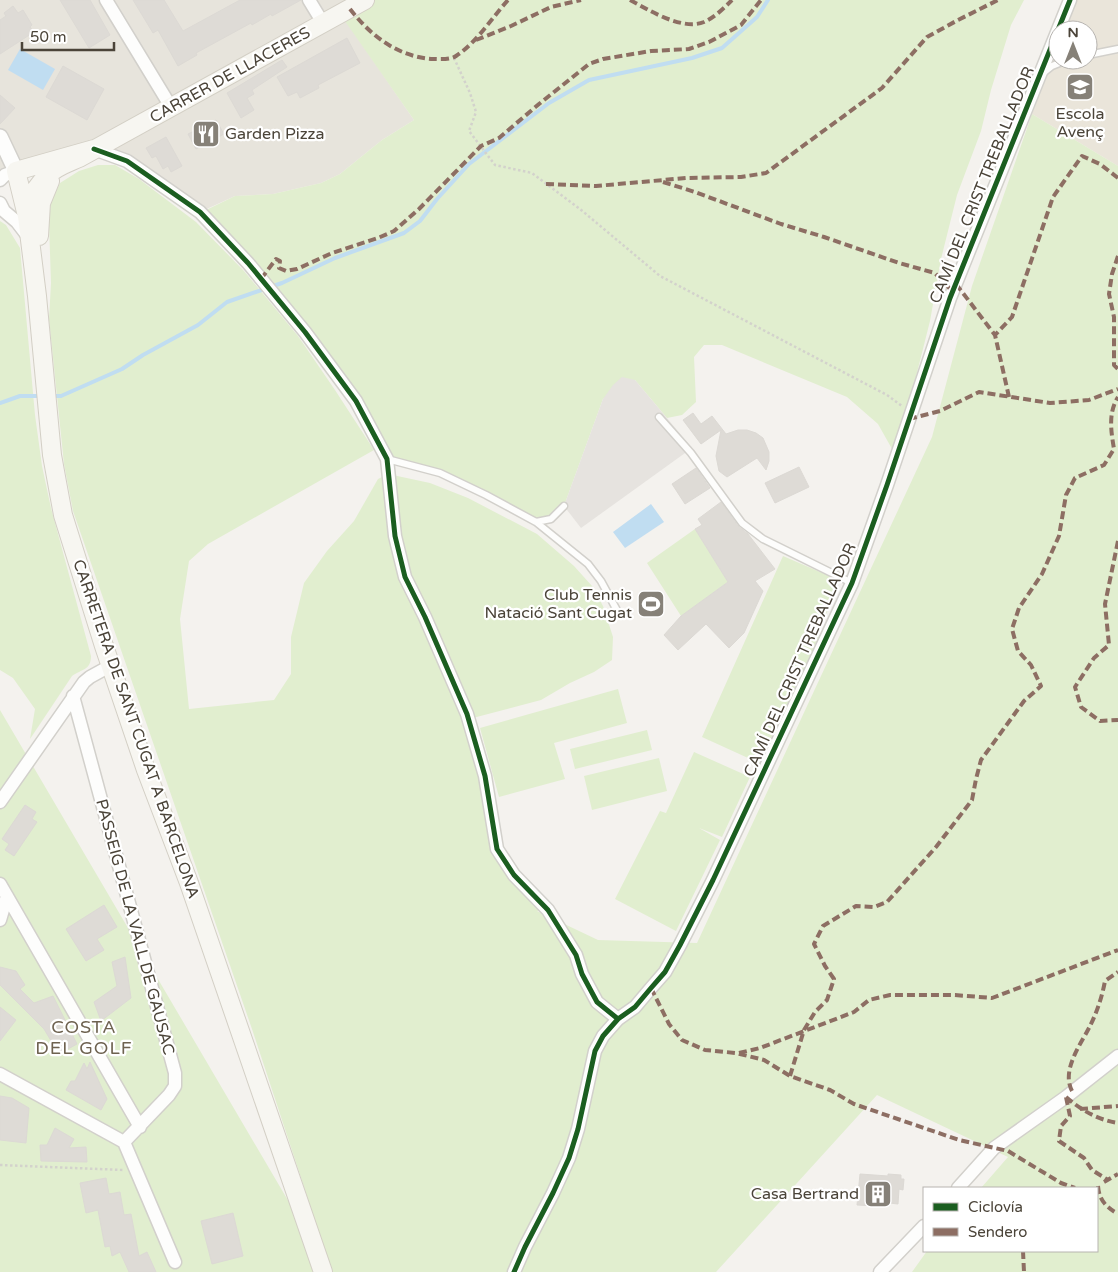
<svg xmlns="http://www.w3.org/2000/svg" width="1118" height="1272" viewBox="0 0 1118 1272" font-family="'Varela Round',sans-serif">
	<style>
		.residential { fill: #e7e4dc }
		.education { fill: #eae5da }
		.green { fill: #e1eecf }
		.parking { fill: #e6e3df }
		.water { fill: #c0ddf1 }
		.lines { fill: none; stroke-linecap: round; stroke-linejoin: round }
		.stream { stroke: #c0ddf1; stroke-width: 4 }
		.building { fill: #dedbd6; stroke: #dcd9d4 }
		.service-casing { stroke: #d2d0cb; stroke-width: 9 }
		.minor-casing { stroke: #d2d0cb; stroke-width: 15 }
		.tertiary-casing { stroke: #d2d0cb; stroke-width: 18 }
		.secondary-casing { stroke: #d3cfc5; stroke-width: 20 }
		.path { stroke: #d3d2cc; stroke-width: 2.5; stroke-dasharray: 2.5 2.5; stroke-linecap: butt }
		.service { stroke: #fdfdfc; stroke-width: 6 }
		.minor { stroke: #fdfdfc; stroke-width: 12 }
		.tertiary { stroke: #fdfdfc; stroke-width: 15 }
		.secondary { stroke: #f7f6f1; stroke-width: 18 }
		.quiet { stroke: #8d6e63; stroke-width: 4; stroke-dasharray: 8 4; stroke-linecap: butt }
		.cycleway-casing { stroke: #fff; stroke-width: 8 }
		.cycleway { stroke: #1b5e20; stroke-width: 5 }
		.labels { text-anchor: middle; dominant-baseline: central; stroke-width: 4.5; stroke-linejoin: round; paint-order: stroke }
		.street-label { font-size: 16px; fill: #4b4439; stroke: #fff }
		.poi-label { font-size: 16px; fill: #4b4439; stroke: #fff; text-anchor: end }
		.neighbourhood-label { font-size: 18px; letter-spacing: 1px; fill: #6e6250; stroke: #fff }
	</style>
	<rect width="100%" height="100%" fill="#f4f2ee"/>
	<!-- residential -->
	<path class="residential" d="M0 0H365L341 14 414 120 382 140 340 174 321 183 273 194 235 196 200 212 127 161 94 149 16 171 0 185Z"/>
	<!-- education -->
	<path class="education" d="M1071 0H1118V166L1032 114 1058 48V60H1088V30H1065Z"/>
	<!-- green -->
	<path class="green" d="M366 0H1024L1011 25 991 90 981 131 957 195 941 259 930 321 896 456 878 424 847 397 722 345H704L694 357 696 402 682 415 667 418 635 380 603 399 564 506 551 519 536 522 440 473 387 459 356 401 200 213 235 196 273 194 321 183 340 174 382 140 414 120 340 14Z
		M1032 114 1118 166V1272H912L927 1251H1097V1188H981L1008 1157 877 1095 716 1272H332L252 1029 73 511 64 464 49 319 51 283 49 223 51 202 60 183 79 171 98 165H115L139 179 196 222 244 271 298 336 335 390 374 450 208 544 189 561 180 619 189 709 274 700 291 674V637L304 583 327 551 354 521 378 479 388 474 430 483 468 498 537 534 574 566 592 586 603 606 613 637 612 660 594 672 570 683 541 700 469 719 497 849 548 910 537 911 598 940 697 943 932 437 972 286Z
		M0 221 6 225 20 248 35 415 42 466 51 508 91 656C91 670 82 669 72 676L30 739 35 709 13 678 0 670Z
		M695 529 728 582 681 616 647 563Z
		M783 556 827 575 835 580V595L826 614 816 645 759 763 702 737Z
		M618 689 627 723 554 743 565 779 499 797 480 728Z
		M0 710 330 1272H0Z
		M647 730 652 750 575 769 570 749Z
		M694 752 750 777 722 837 699 828 720 840 676 931 615 899 660 811 666 813Z
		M659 758 667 791 592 810 584 776Z"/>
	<!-- parking -->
	<path class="parking" d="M622 377 635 380 692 448 581 528 564 506 603 399 613 385Z"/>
	<!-- water -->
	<path class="water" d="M20 49 55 69 43 90 8 70Z
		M651 504 664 522 625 548 613 532Z"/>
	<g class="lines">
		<!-- stream -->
		<path class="stream" d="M51 396H61L122 369 143 355 198 325 227 302 282 283 335 258 404 233 420 221 437 199 469 164 549 103 589 80 692 58 722 48 757 17 768 0
			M0 403 20 396H42"/>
	</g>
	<!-- building -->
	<path class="building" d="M60 0H90L110 35 89 48Z
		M133 0H164L183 31 240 0H301L272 16 271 14 252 25 251 23 196 53 197 55 178 66 158 30 153 33Z
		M13 6 18 13 23 10 32 25 30 27 34 32 0 54V20L6 16 4 13Z
		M347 38 360 63 318 85 319 88 300 98 297 92 288 96 277 77Z
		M282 60 287 67 252 90 254 94 247 98 254 110 241 118 227 93Z
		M63 66 104 89 87 120 46 97Z
		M0 95 15 108 0 124Z
		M216 120 224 134 196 149 188 134Z
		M166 137 182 166 171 172 168 166 163 169 156 156 152 158 146 148Z
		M693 413 701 424 712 416 726 434 738 430H747L756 433 763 438 769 452V461L766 470 757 458 727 477 719 471 716 456 721 430 701 444 683 420Z
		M799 467 809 487 775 503 765 483Z
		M696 468 710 488 685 504 672 484Z
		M721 502 738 526 748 534 775 569 755 581 763 591 744 633 729 648 706 624 678 650 664 635 681 616 728 582 695 529 702 525 698 519Z
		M25 805 36 812 32 819 37 822 14 856 5 850 9 844 2 839Z
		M104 905 117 927 97 939 104 950 86 961 66 929Z
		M125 957 131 998 101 1021 94 1002 117 986 112 962Z
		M0 967 16 971 25 985 20 989 34 1003 53 996 77 1044 59 1054 44 1029 0 985Z
		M0 1007 16 1020 0 1041Z
		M90 1062 107 1099 101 1110 66 1090 71 1081H75L84 1063 87 1069Z
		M0 1096 12 1098 29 1108 26 1143 0 1140Z
		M55 1128 74 1139 69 1148 86 1147 87 1162 41 1161 40 1145H47Z
		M860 1174 888 1176V1174L901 1175V1179H904L903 1190 899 1189 898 1204 881 1202 878 1203 877 1206 857 1205Z
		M106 1178 109 1194 120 1192 124 1215 131 1214 139 1256 147 1252 156 1272H129L120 1252 112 1256 110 1246 105 1247 98 1210 86 1213 80 1183Z
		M233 1213 243 1256 212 1264 201 1221Z"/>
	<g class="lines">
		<!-- service casing -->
		<g class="service-casing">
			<path id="service" d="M1088 55 1118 49
				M1042 74 1052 66 1067 60
				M659 417 691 453 742 523 763 539 852 583
				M387 459 440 473 486 495 536 522 551 519 564 506
				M536 522 588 564 601 581 619 614"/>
		</g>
		<!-- minor casing -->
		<g class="minor-casing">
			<path id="minor" d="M106 0 171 107
				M309 0 323 23
				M94 149 127 161 200 212 248 263 305 332 356 401 387 459 395 536 405 577 425 617 467 714 485 776 497 849 514 875 548 910 576 955 582 974 597 1002 618 1019
				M0 180 5 175 16 171
				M0 203 4 211 17 222 30 239
				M73 696 175 1073V1086L169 1095 124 1142
				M0 802 84 682 90 677 110 666
				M0 884 140 1127
				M0 920 7 896
				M0 1074 124 1142 175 1262
				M958 1188 994 1148 1066 1097 1118 1056
				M514 1272 525 1247 553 1193 569 1158 578 1129 595 1051 603 1036 618 1019 635 1007 651 988 665 972 680 945 713 880 852 583 887 485 950 298 1070 0
				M880 1272 924 1226"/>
		</g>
		<!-- tertiary casing -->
		<g class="tertiary-casing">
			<path id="tertiary" d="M0 137 16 171"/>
		</g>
		<!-- secondary casing -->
		<g class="secondary-casing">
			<path id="secondary" d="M94 149 16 171 27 216 37 296 52 455 63 515 104 646 146 770 189 883 323 1272
				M24 200C35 194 38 184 47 176 55 167 68 163 79 158L365 0
				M39 236 41 203 50 181"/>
		</g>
		<!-- path -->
		<path class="path" d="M454 58 470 93 476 112 469 131 495 165 532 173 580 209 660 276 887 395 902 406
			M0 1165 123 1170"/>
		<!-- service -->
		<use href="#service" class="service"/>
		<!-- minor -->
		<use href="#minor" class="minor"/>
		<!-- tertiary -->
		<use href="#tertiary" class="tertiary"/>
		<!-- secondary -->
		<use href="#secondary" class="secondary"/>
		<!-- quiet -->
		<path class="quiet" d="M630 0C649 10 682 31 704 22 715 17 724 8 732 0
			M350 9C371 36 398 57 433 59 440 59 450 60 456 56 477 42 491 19 508 0
			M476 40 511 26 551 7 581 0
			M663 182 695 192 781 224 824 237 899 263 935 273 953 292
			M546 184 596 186 686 178 741 177 766 173 882 88 927 37 958 20 998 0
			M1118 256 1112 274 1109 294 1114 317V365L1118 369
			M261 279 276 259 280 261 279 268 286 271 297 269 332 253 378 238 394 231 419 209 481 146 499 138 539 104 589 64 603 59 651 51 689 49 709 42 741 25 761 0
			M956 284 995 335
			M1009 397 995 335 1012 317 1053 197 1082 156 1100 164 1118 178
			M909 419 940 411 979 392 1050 403 1089 400 1118 389
			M1118 541 1105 604 1109 645 1094 658 1075 687 1081 707 1100 721 1118 720
			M651 988 669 1024 682 1040 705 1050 736 1053 764 1060 790 1076 830 1090 854 1104 959 1140 1008 1151 1061 1183 1075 1188
			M739 1053 760 1048 854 1012 869 1000 890 995H955L992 998 1118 950
			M790 1076 804 1030 815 1012 827 1000 834 979 825 966 814 944 823 926 856 906 874 907 887 902 936 847 972 800 976 779 981 760 1024 701 1041 686 1031 665 1018 651 1012 629 1019 608 1042 574 1059 536 1066 495 1075 478 1104 465 1114 449C1111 431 1108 413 1118 397
			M1072 1091C1061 1070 1081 1044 1090 1026 1097 1012 1102 997 1105 981L1118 972
			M1066 1097 1070 1116 1061 1126 1059 1141 1084 1158 1092 1170 1108 1180
			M1066 1097C1081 1110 1098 1120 1118 1123
			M1080 1109 1118 1106
			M1104 1182 1118 1174
			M1098 1186C1099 1200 1106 1207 1118 1214
			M1023 1251 1024 1272"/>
		<!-- cycleway casing -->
		<g class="cycleway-casing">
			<path id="cycleway" d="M94 149 127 161 200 212 248 263 305 332 356 401 387 459 395 536 405 577 425 617 467 714 485 776 497 849 514 875 548 910 576 955 582 974 597 1002 618 1019
				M514 1272 525 1247 553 1193 569 1158 578 1129 595 1051 603 1036 618 1019 635 1007 651 988 665 972 680 945 713 880 852 583 887 485 950 298 1070 0"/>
		</g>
		<!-- cycleway -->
		<use href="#cycleway" class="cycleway"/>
	</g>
	<!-- icons -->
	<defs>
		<g id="school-square" transform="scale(1.4375)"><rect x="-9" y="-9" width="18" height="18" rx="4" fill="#868178" stroke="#fff"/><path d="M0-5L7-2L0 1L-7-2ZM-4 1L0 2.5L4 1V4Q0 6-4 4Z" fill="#fff"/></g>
		<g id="restaurant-square" transform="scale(1.4375)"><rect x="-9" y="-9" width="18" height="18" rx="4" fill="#868178" stroke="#fff"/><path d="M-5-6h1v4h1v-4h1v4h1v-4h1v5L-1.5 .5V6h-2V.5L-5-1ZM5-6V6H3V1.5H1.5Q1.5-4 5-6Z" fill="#fff"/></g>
		<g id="stadium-square" transform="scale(1.4375)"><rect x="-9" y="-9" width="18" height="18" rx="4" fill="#868178" stroke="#fff"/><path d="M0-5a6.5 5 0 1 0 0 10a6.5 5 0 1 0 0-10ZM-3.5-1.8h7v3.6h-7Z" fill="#fff"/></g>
		<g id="building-square" transform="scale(1.4375)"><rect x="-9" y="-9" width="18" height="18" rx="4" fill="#868178" stroke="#fff"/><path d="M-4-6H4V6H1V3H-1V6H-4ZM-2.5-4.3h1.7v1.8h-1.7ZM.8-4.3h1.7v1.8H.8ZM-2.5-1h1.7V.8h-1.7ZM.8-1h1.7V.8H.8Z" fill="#fff"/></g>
	</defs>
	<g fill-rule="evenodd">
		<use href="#school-square" x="1080" y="87"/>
		<use href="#restaurant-square" x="206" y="134"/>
		<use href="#stadium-square" x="651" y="604"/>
		<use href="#building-square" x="878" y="1194"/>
	</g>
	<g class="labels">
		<!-- street labels -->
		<g class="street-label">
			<text transform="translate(230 75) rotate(-29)">CARRER DE LLACERES</text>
			<text transform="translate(982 185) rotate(-68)">CAMÍ DEL CRIST TREBALLADOR</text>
			<text transform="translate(800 660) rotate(-66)">CAMÍ DEL CRIST TREBALLADOR</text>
			<text transform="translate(136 729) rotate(71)">CARRETERA DE SANT CUGAT A BARCELONA</text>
			<text transform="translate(135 927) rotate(75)">PASSEIG DE LA VALL DE GAUSAC</text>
		</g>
		<!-- poi labels -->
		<g class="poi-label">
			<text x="1080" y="114" text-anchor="middle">Escola<tspan x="1080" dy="18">Avenç</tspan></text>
			<text x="225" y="134" text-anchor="start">Garden Pizza</text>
			<text x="632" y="595">Club Tennis<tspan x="632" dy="18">Natació Sant Cugat</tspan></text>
			<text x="859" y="1194">Casa Bertrand</text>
		</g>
		<!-- neighbourhood labels -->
		<g class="neighbourhood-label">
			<text x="84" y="1027">COSTA<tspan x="84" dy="21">DEL GOLF</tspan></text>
		</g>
	</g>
	<!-- legend -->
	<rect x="923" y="1187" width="175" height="65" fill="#ffffff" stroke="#b7b4b0"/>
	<rect x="933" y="1203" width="25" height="8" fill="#1b5e20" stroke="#b7b4b0"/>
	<text x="968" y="1212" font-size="15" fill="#4b4439">Ciclovía</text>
	<rect x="933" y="1228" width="25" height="8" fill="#8d6e63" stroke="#b7b4b0"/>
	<text x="968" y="1237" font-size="15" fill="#4b4439">Sendero</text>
	<!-- north arrow -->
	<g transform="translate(1073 45)"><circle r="24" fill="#ffffff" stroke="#b7b4b0"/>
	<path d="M0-4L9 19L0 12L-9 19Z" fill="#868178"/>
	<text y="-8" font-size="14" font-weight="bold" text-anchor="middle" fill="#4b4439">N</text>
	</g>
	<!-- scale -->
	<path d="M22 42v8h92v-8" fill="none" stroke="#4b4439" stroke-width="2.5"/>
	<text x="30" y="42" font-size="15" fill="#4b4439" stroke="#ffffff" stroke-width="4" paint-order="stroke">50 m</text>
</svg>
